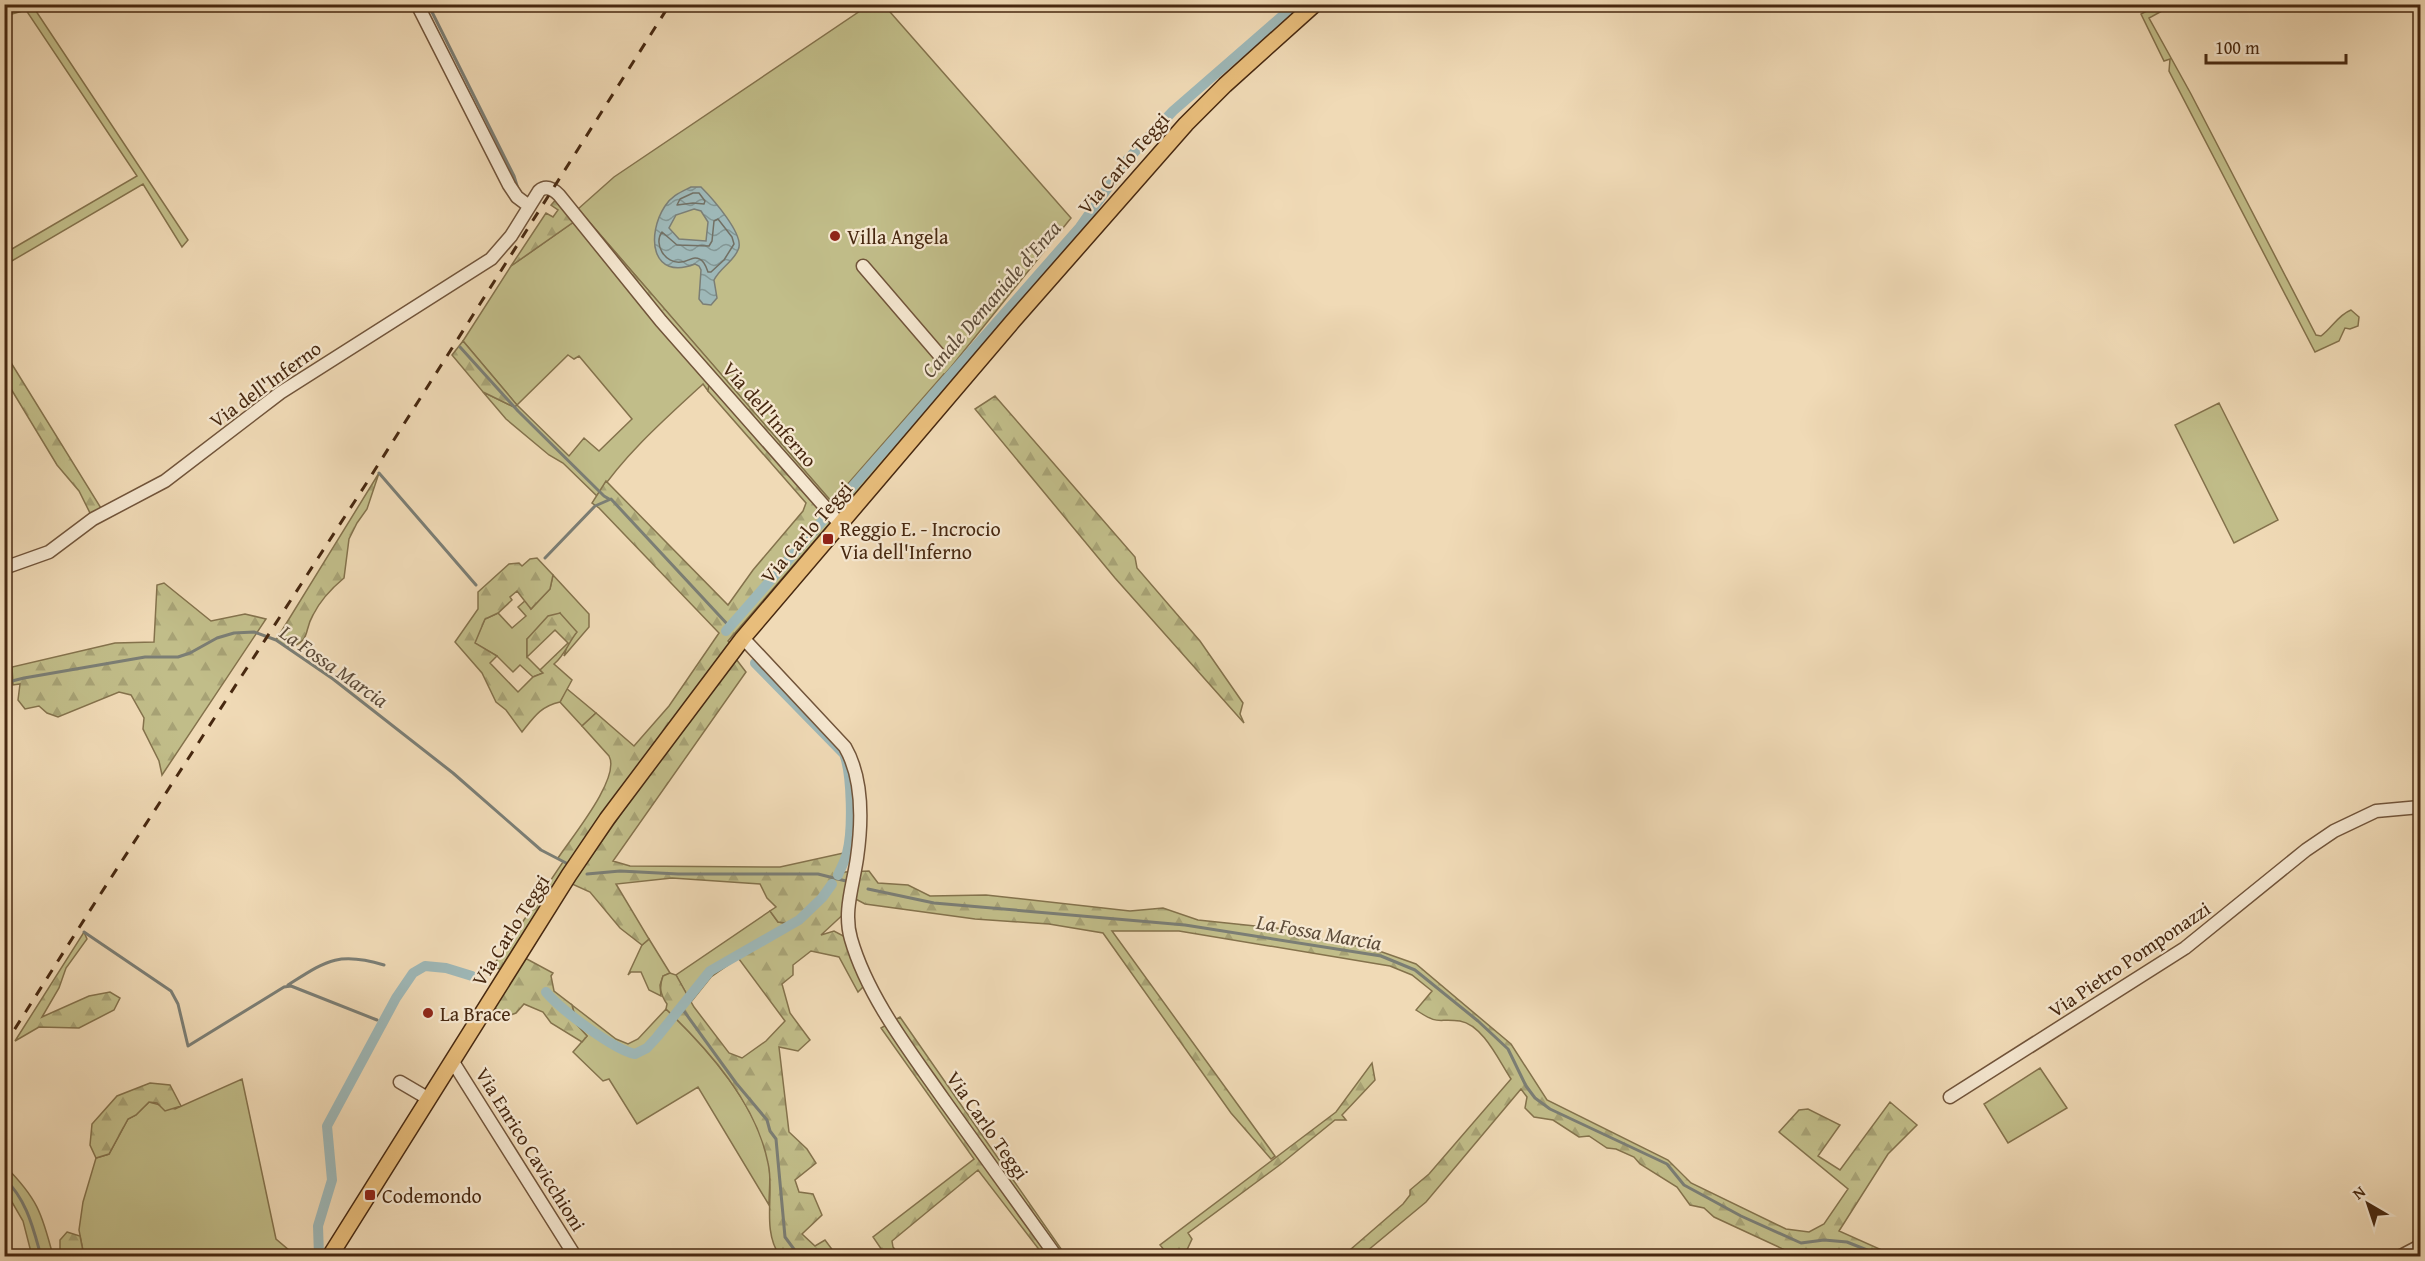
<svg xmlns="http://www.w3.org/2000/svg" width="2425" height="1261" viewBox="0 0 2425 1261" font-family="'Gentium Book Plus',serif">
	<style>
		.green { fill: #c1bd89; stroke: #84724c; stroke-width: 1.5; fill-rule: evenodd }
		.forest { fill: url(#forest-firs); stroke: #84724c; stroke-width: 1.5 }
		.water { fill: url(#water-waves); stroke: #7b7e75; stroke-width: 1.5; fill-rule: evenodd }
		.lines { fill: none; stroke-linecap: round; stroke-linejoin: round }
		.shore { stroke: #727064; stroke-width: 1.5 }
		.stream { stroke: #7b7e75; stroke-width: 3 }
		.canal { stroke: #9eb8b8; stroke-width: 10 }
		.minor-casing { stroke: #71543a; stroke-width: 15 }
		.major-casing { stroke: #472810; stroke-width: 18 }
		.minor { stroke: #f5e7d0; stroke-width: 12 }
		.major { stroke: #e8bd7b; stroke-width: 15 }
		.rail { stroke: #472810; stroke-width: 3; stroke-dasharray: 10 10; stroke-linecap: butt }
		.poi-dot { fill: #8f2418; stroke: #f5e7d0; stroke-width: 2 }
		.labels { text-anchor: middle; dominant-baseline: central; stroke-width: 4.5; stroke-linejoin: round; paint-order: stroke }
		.street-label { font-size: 20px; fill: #472810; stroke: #f5e7d0 }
		.poi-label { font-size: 20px; fill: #472810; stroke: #f5e7d0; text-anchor: start }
		.water-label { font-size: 21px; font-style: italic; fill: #5d4c3a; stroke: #f5e7d0 }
	</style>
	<defs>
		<pattern id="forest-firs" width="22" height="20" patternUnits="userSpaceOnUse" patternTransform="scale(1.5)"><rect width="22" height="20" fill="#c1bd89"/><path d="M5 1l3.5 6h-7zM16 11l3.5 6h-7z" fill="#a7a275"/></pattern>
		<pattern id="water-waves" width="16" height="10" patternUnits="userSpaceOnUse" patternTransform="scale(1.5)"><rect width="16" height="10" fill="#9eb8b8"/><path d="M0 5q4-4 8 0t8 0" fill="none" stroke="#839694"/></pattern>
	</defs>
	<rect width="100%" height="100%" fill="#f0dab6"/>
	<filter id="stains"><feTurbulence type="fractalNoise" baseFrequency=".00333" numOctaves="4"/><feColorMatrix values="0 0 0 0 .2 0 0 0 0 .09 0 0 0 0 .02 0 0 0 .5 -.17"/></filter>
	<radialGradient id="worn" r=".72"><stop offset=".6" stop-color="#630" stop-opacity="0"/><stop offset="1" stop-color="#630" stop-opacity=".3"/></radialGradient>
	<!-- green -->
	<path class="green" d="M15 4 32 5 188 240 182 247 143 184 5 265V253L137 176 26 10 5 16V7Z
		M883 4 1071 218 951 367 832 503 578 209 614 177 869 5Z
		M2160 4 2173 5 2149 18 2191 94 2316 335 2321 336C2332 328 2338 315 2351 310L2359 317 2358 326 2350 329 2345 328 2339 341 2315 352 2169 71 2170 59 2164 61 2141 14Z
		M578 219 711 377 708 391 703 384C665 419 626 453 597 496L563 463 549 455 506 419 483 392 514 407 517 405 463 341 511 266ZM568 355 574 359 579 356 632 419 599 451 584 438 569 456 517 405Z
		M2219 403 2278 520 2234 543 2175 425Z
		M553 575 589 614V627L564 656 568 643 560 613 527 639V657L543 673 533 677 520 665 513 672 497 656 474 643 485 619 498 613 512 628 526 616 518 607 526 600 531 609 550 589Z
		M566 688 596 713 582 726 560 702Z
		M770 911 778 922 792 924 736 955 738 958 711 977 691 1002 676 975Z
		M649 939 670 973 663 976 660 985 661 996 649 990 641 972H631L628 975 642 945Z
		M572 1005 616 1039 628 1044 638 1039 666 1009C707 1048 759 1107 769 1164 771 1177 769 1192 769 1205L698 1087 637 1124 609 1079 603 1081 573 1052 587 1036 577 1025Z
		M2040 1068 2067 1108 2008 1143 1984 1104Z
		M242 1079 276 1239 296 1256H84L79 1230 83 1202 96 1158 109 1154 128 1119 136 1115 149 1102 175 1109Z
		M5 1166C37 1198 42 1213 53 1256H32L23 1221 5 1190Z"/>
	<!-- forest -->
	<path class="forest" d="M559 196 578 219 584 216 832 502 944 374 950 381 946 389 728 641 735 648 508 973 493 966 563 862 558 858C571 838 621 778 609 756L582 726 596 713 634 746 669 706 719 633 599 508 592 503 606 481 728 605 753 570 803 511 806 503 708 391 710 377 578 219 511 266 546 213 553 217 558 210 551 205Z
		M463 341 517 405 514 407 483 392 452 355Z
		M5 353 104 513 93 519 79 491 57 465 5 379Z
		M995 396 1135 557 1137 568 1200 641 1243 703 1240 714 1244 723 1115 578 975 409Z
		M379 473 367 509 357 523 349 539 344 578C332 588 320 601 313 615 303 632 312 640 289 648L276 640Z
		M537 558 553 575 550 589 531 609 517 591 510 597 512 600 498 613 485 619 475 643 497 656 490 663 518 692 533 677 543 673 540 670 568 643 555 630 527 657V639L548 616 560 613 577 632C568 643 565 655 554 664L572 680 560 702C541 706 534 717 522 732L506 710 496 702 482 673 455 642 478 609V592L509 564 519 563 522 566 530 559Z
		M164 583 211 621 245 614 266 619 162 775 159 761 143 729 144 718 131 695 119 692 58 717 47 713 39 706 25 709 18 700 20 684 13 685 12 667 115 643 154 642 157 585Z
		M736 659 746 672 613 861 630 866 780 867 848 852 839 875 845 872 869 871 878 883 908 885 930 896 986 895 1130 911 1163 908 1198 920 1304 931 1319 940H1331L1382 952 1416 964 1511 1044 1547 1100 1668 1160 1691 1183 1786 1229 1809 1232 1824 1224 1848 1189 1779 1132 1799 1110 1808 1109 1840 1125 1818 1156 1840 1170 1890 1102 1917 1125 1888 1154 1839 1231 1895 1256H1843L1827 1250 1822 1256H1798L1714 1217 1704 1208 1690 1205 1677 1187 1640 1164 1634 1157 1616 1149 1607 1148 1589 1136 1579 1137 1553 1120 1534 1117 1525 1108 1527 1097 1521 1089 1426 1202 1361 1256H1343L1403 1204 1410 1195V1190L1429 1174 1511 1079C1499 1061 1483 1025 1460 1021 1436 1018 1440 1026 1416 1010L1432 991 1412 975 1390 966 1179 931H1112L1275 1156 1271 1159 1231 1113 1103 933 1049 924 975 919 865 904 850 896 848 910 821 935 834 931 851 940 869 981 858 992 839 957 811 951 793 965V975L782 984 790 1013 810 1040 798 1051 779 1047 789 1132 807 1149 816 1163 795 1180 799 1192 813 1194 822 1215 802 1234 815 1246 825 1240 837 1256H780C761 1230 775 1192 768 1163 756 1103 709 1050 666 1009L667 1004C660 994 659 987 663 976L670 973 676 975 694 1007 729 1053 742 1058 766 1041 785 1021 736 955 791 924 778 922 770 911 776 907 767 898 760 884 672 878 616 884 649 939 642 945 620 928 590 892 572 884 650 772Z
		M84 932 87 939 66 968 59 988 42 1017 89 996 110 992 120 998 114 1010 79 1028 39 1027 15 1041Z
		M525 958 553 973 551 976 554 991 572 1005 577 1025 587 1036 582 1042 551 1023 543 1012 524 1004 516 1013 508 1016 494 1008Z
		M900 1017 1066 1256H1044L978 1170 892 1241 893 1247 900 1256H886L873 1237 974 1159 881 1028Z
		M1372 1063 1375 1080 1342 1115 1346 1120H1335L1281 1164 1188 1233 1192 1239 1185 1254 1169 1256 1160 1245 1336 1112Z
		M150 1083 170 1085 181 1106 165 1111 157 1103 149 1102 136 1115 128 1119 109 1154 96 1158 90 1145 92 1124 117 1096Z
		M67 1232 80 1236 84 1256H60V1240Z"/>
	<!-- water -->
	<path class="water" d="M691 187H701C712 198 746 236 738 250 733 262 720 268 714 280L717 298 711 305 703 304 699 299 701 270 699 266 695 264C651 281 646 235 665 206 671 196 681 192 691 187ZM694 209 701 211 708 222 706 241 679 239 669 228 676 215Z"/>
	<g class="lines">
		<!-- shore -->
		<path class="shore" d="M693 193H699L705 201 704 204 693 203 677 205 680 199Z
			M718 219 732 237 734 244 724 260 711 272H708C706 266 703 258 695 258 691 258 686 262 681 262 665 264 653 244 662 232L677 245 709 246 712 241 714 221Z"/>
		<!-- stream -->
		<path class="stream" d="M428 4 514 176 519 192
			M460 347 518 411 604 496 609 499
			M379 473 476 585
			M545 558 595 506 611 499 729 626
			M4 683 24 678 145 657H178L190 653 217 638 234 633 254 632 276 640 333 679 453 773 541 850 568 864
			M587 874 620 871 678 874H818L846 881
			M868 889 934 903 1185 925 1381 956 1415 970 1478 1021 1508 1049 1526 1086 1535 1098 1550 1109 1667 1164 1684 1185 1741 1216 1801 1243 1824 1240 1847 1242 1882 1256
			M84 932 171 991 178 1004 188 1046 284 987 291 986 377 1020
			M288 985C326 961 338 951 384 965
			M681 1007 736 1083 767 1120 770 1131 776 1139 785 1237 799 1256
			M4 1178C27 1200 33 1228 41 1256"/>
		<!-- canal -->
		<path class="canal" d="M726 631 1080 227 1128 159 1173 111 1296 4
			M755 663 844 754C852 774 853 831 847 853 845 861 841 868 838 875
			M546 992C560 1009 614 1050 635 1054L647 1048 657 1037 710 971 799 920 822 898 832 884
			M319 1256 318 1226 332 1180 327 1126 396 998 413 973 425 966 446 968 472 976"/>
		<!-- minor casing -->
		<g class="minor-casing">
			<path id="minor" d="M417 4 509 185 517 197 529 206
				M863 266 942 358
				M4 568 49 552 93 519 165 481 280 393 491 259 511 236 539 191C546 185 553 189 559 195L661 321 840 524
				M743 638 845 747C863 778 862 823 857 858 853 886 843 912 851 939 868 998 910 1051 944 1100 981 1152 1019 1204 1056 1256
				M453 1062 575 1256
				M400 1082 429 1099
				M1950 1097 2185 948 2306 850 2334 831 2376 811 2420 807
				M2401 1256 2420 1246"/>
		</g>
		<!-- major casing -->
		<g class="major-casing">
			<path id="major" d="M330 1256 569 875 607 819 743 638 1013 321 1186 124 1225 85 1315 4"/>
		</g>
		<!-- minor -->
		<use href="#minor" class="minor"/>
		<!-- major -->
		<use href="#major" class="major"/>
		<!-- rail -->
		<path class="rail" d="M4 1046 96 901 364 487 670 4"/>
	</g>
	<!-- markers -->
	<g class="poi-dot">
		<circle cx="835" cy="236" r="6"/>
		<rect x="822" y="533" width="12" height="12" rx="3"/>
		<circle cx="428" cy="1013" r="6"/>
		<rect x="364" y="1189" width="12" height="12" rx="3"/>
	</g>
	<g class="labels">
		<!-- street labels -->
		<g class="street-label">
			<text transform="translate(1123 163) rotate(-49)">Via Carlo Teggi</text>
			<text transform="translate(265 384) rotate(-36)">Via dell'Inferno</text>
			<text transform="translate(770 414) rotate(49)">Via dell'Inferno</text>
			<text transform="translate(806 532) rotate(-49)">Via Carlo Teggi</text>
			<text transform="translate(510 930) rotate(-58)">Via Carlo Teggi</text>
			<text transform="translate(2129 959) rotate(-34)">Via Pietro Pomponazzi</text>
			<text transform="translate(988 1125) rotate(55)">Via Carlo Teggi</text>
			<text transform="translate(531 1149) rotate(58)">Via Enrico Cavicchioni</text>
		</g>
		<!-- poi labels -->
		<g class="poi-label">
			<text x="847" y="236">Villa Angela</text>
			<text x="840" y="528">Reggio E. - Incrocio<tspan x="840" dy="23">Via dell'Inferno</tspan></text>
			<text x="440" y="1013">La Brace</text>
			<text x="382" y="1195">Codemondo</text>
		</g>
		<!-- water labels -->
		<g class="water-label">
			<text transform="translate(991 299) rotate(-49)">Canale Demaniale d'Enza</text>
			<text transform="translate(334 666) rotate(35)">La Fossa Marcia</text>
			<text transform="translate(1319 932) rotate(10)">La Fossa Marcia</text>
		</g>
	</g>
	<!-- margin -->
	<rect width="2425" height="1261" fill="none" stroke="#f0dab6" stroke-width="24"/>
	<rect x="6" y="6" width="2413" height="1249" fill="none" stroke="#472810" stroke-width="3"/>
	<rect x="12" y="12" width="2401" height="1237" fill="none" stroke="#472810" stroke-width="1.5"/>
	<!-- north arrow -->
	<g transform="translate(2368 1204) rotate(321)" stroke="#f5e7d0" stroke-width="4.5" paint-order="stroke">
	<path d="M0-4.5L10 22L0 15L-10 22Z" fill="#472810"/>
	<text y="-9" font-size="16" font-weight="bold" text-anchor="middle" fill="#472810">N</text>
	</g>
	<!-- scale -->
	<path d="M2206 54v9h140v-9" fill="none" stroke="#472810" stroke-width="3"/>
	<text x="2215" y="54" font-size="18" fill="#472810" stroke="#f5e7d0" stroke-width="4.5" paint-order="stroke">100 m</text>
	<rect width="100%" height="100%" filter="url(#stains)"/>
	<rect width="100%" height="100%" fill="url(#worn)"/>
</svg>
